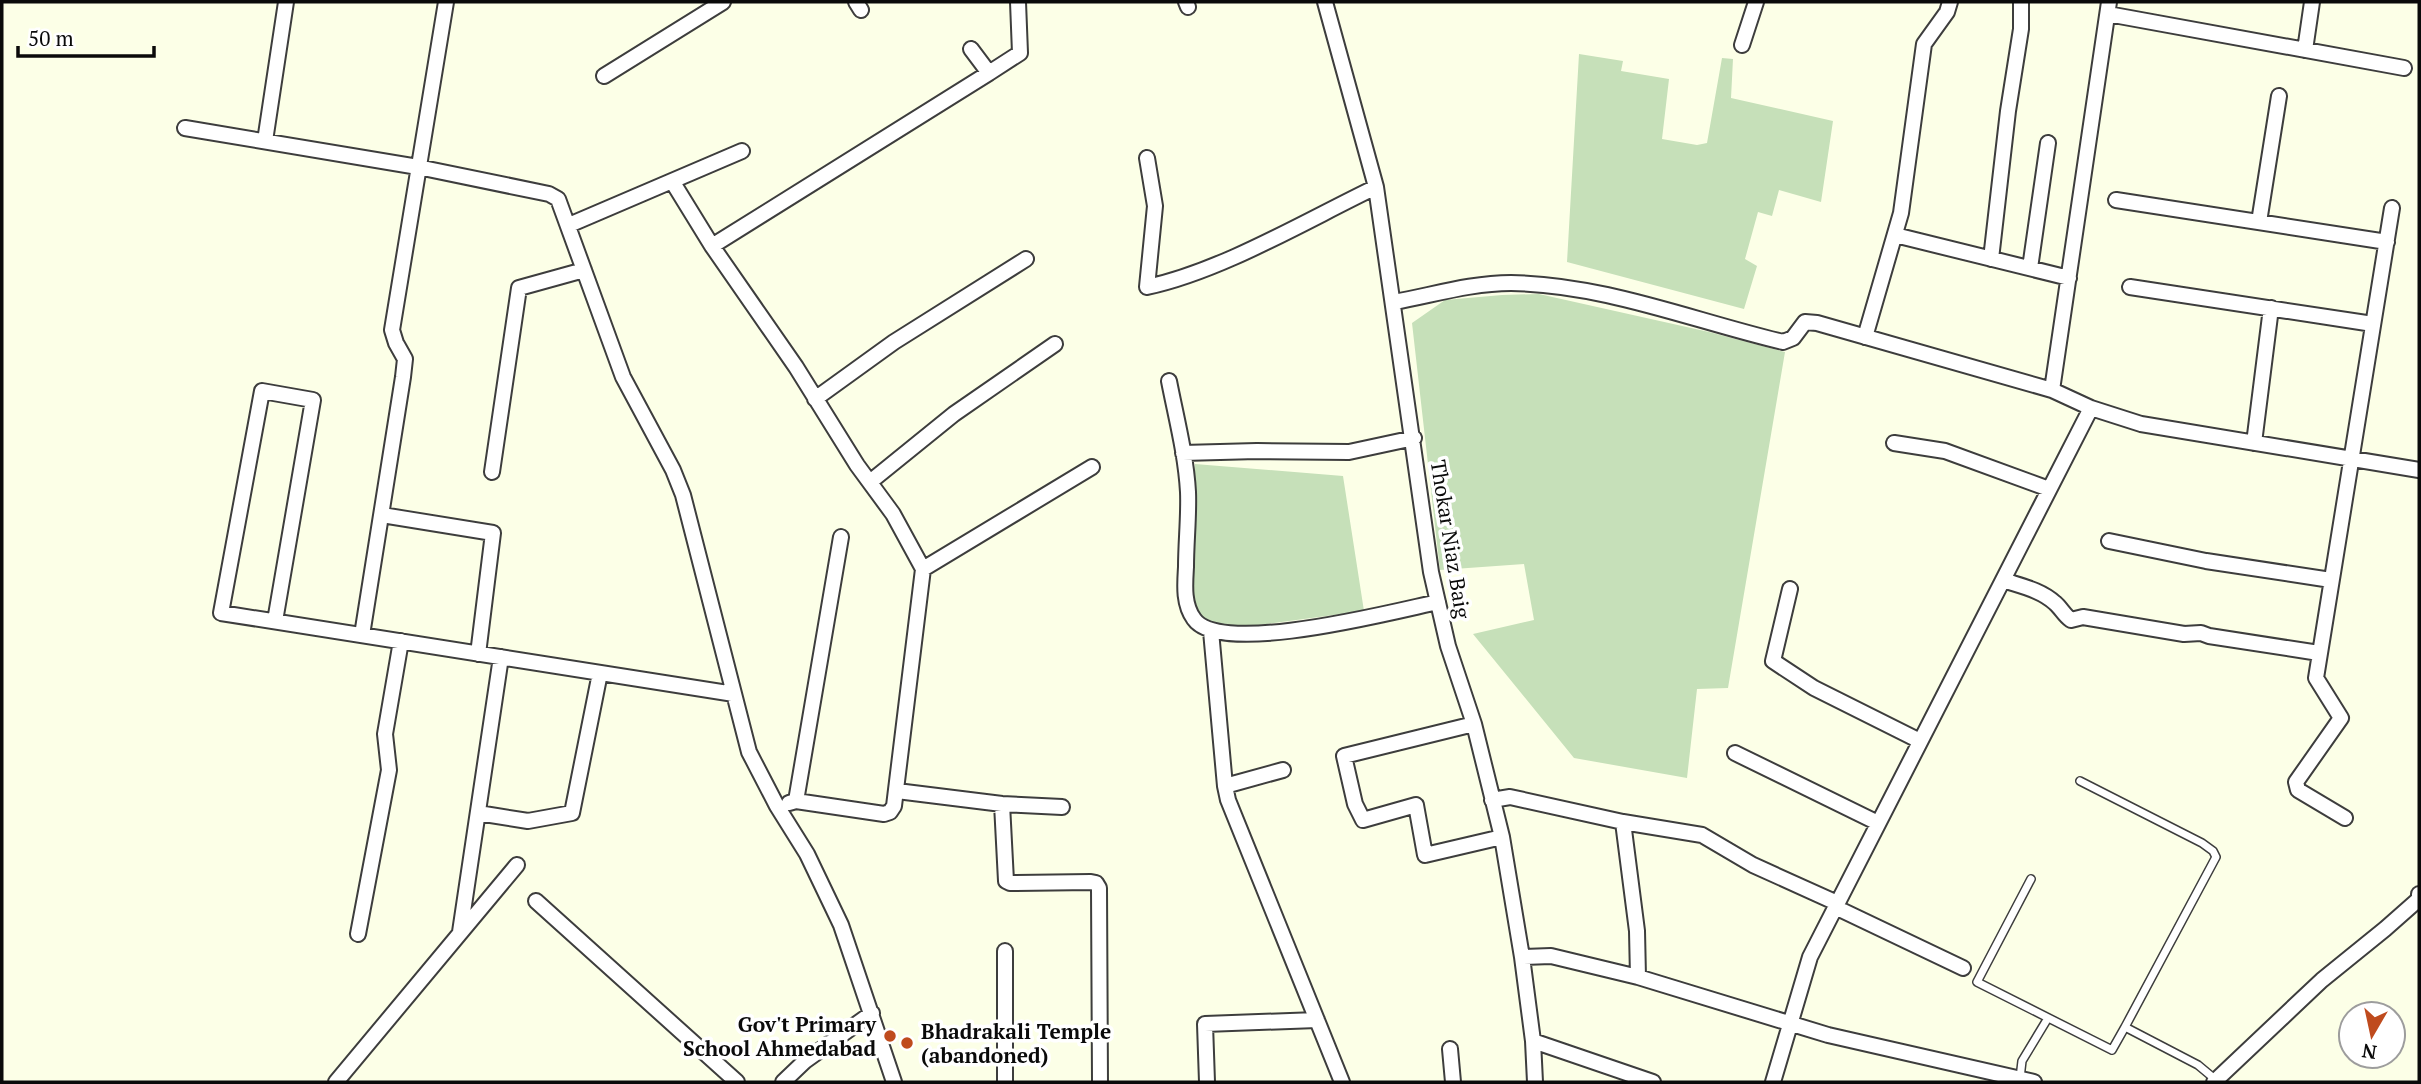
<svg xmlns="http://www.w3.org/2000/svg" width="2421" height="1084" viewBox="0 0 2421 1084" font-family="'PT Serif',serif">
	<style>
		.cemetery { fill: #c6e0b9 }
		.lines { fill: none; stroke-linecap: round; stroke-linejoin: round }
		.service-casing { stroke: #3d3d3d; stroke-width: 10 }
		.minor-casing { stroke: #3d3d3d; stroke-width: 18 }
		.service { stroke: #fff; stroke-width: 7 }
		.minor { stroke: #fff; stroke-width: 14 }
		.poi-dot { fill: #bf4b1d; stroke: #fff; stroke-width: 2.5 }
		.labels { text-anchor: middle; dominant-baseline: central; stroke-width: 7; stroke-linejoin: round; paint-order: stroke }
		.street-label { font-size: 21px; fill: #0a0a0a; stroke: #fff }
		.poi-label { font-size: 21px; font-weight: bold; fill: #0a0a0a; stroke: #fff; text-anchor: end }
	</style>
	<rect width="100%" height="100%" fill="#fcffe7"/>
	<!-- cemetery -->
	<path class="cemetery" d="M1579 54 1623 61 1621 71 1669 79 1662 139 1697 145 1707 143 1722 58 1733 59 1731 98 1833 121 1821 202 1779 190 1772 216 1758 212 1745 259 1757 266 1744 309 1567 262Z
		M1539 294 1709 332 1785 352 1728 688 1697 689 1687 778 1574 758 1473 634 1534 620 1524 564 1440 570 1412 323 1445 300 1502 295Z
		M1195 464 1343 476 1364 611 1244 627 1216 623 1197 616 1187 589Z"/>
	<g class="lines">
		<!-- service casing -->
		<g class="service-casing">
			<path id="service" d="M2080 781 2202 843 2213 851 2216 857 2125 1027 2198 1065 2216 1080
				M2031 879 1977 982 2112 1050 2125 1027
				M2020 1078 2022 1061 2048 1018"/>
		</g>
		<!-- minor casing -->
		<g class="minor-casing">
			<path id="minor" d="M856 2 861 10
				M1186 2 1188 7
				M1325 2 1376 187 1431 572 1448 646 1474 724 1502 837 1522 957 1533 1041 1535 1082
				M2108 14 2404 68
				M1742 45 1756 2
				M971 49 989 73 1020 53 1018 2
				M2305 50 2312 2
				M604 76 723 2
				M185 128 418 167 549 194 558 199 623 377 673 470 683 495 749 752 777 806 807 854 841 925 894 1082
				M265 141 286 2
				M1147 158 1155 206 1147 287C1222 271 1307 220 1376 187
				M672 181 712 246 796 367 857 465 893 514 923 569 894 806 890 812 884 814 796 801
				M2116 200 2387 242
				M2259 222 2279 96
				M569 225 742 151
				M1895 235 2069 278
				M712 246 989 73
				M1991 259 2008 111 2021 29V2
				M2030 268 2048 143
				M2130 287 2373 324
				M1394 302C1433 295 1471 283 1511 283 1603 284 1694 321 1783 342L1793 338 1805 322 1817 323 2052 390 2091 408 2141 424 2419 470
				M1865 337 1901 213 1924 44 1947 12 1950 2
				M1169 381C1176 417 1186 455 1188 492 1189 516 1186 542 1186 567 1185 584 1183 604 1194 619 1220 657 1395 611 1438 602
				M2052 390 2109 2
				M815 399 894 342 1026 259
				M1894 443 1945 451 2049 489
				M2254 443 2271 308
				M1183 453 1257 451 1349 452 1414 438
				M492 472 519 288 584 270
				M870 482 954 414 1055 344
				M382 515 493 533 478 654
				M2109 541 2206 561 2331 580
				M923 569 1092 467
				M2003 580C2021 586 2041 590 2055 603 2061 608 2064 615 2071 620L2083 617 2184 634 2201 633 2209 636 2319 653
				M1790 589 1773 661 1814 688 1920 741
				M275 621 313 400 262 391 221 613 734 694
				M1211 631 1225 786 1228 800 1342 1082
				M362 635 403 377 405 359 396 343 392 330 446 2
				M1474 724 1344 756 1355 804 1363 820 1416 805 1425 855 1502 837
				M1735 753 1878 823
				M1225 786 1283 770
				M897 791 1002 804 1062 807
				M1492 800 1510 797 1623 822
				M789 803 796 801 841 537
				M1002 804 1006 881 1010 883 1091 882 1096 883 1099 888 1100 1082
				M478 813 528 821 572 813 600 673
				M2345 818 2298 790 2296 782 2341 718 2316 678 2392 208
				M536 901 737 1082
				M1835 907 1963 968
				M460 932 501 657
				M358 934 389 770 385 734 401 641
				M1005 951V1082
				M1522 957 1551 956 1638 977 1828 1035 2034 1082
				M1638 977 1637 931 1623 822 1702 835 1753 865 1837 903
				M1533 1041 1653 1082
				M1450 1049 1453 1082
				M336 1082 517 865
				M783 1082 805 1061 872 1013
				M1207 1082 1205 1024 1317 1020
				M1773 1082 1810 957 2091 408
				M2214 1082 2322 980 2385 929 2419 899V894"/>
		</g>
		<!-- service -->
		<use href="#service" class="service"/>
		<!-- minor -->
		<use href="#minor" class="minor"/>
	</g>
	<!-- markers -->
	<g class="poi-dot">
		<circle cx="890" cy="1036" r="7"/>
		<circle cx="907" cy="1043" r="7"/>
	</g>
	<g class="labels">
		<!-- street labels -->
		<g class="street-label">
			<text transform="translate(1451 539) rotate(81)">Thokar Niaz Baig</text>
		</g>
		<!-- poi labels -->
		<g class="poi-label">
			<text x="876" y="1024">Gov't Primary<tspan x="876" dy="24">School Ahmedabad</tspan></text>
			<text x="921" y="1031" text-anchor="start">Bhadrakali Temple<tspan x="921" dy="24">(abandoned)</tspan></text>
		</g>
	</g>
	<!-- border -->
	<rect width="2421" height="1084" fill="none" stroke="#0a0a0a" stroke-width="7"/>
	<!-- north arrow -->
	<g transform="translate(2372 1035) rotate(189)"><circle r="33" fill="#ffffff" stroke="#9d9d9d" stroke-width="2"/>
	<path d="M0-5L12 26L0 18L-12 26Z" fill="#bf4b1d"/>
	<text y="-10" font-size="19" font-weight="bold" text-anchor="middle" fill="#0a0a0a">N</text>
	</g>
	<!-- scale -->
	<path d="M18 46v10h136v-10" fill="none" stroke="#0a0a0a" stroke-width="3.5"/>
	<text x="28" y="46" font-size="21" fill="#0a0a0a" stroke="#ffffff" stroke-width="5" paint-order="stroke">50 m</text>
</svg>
